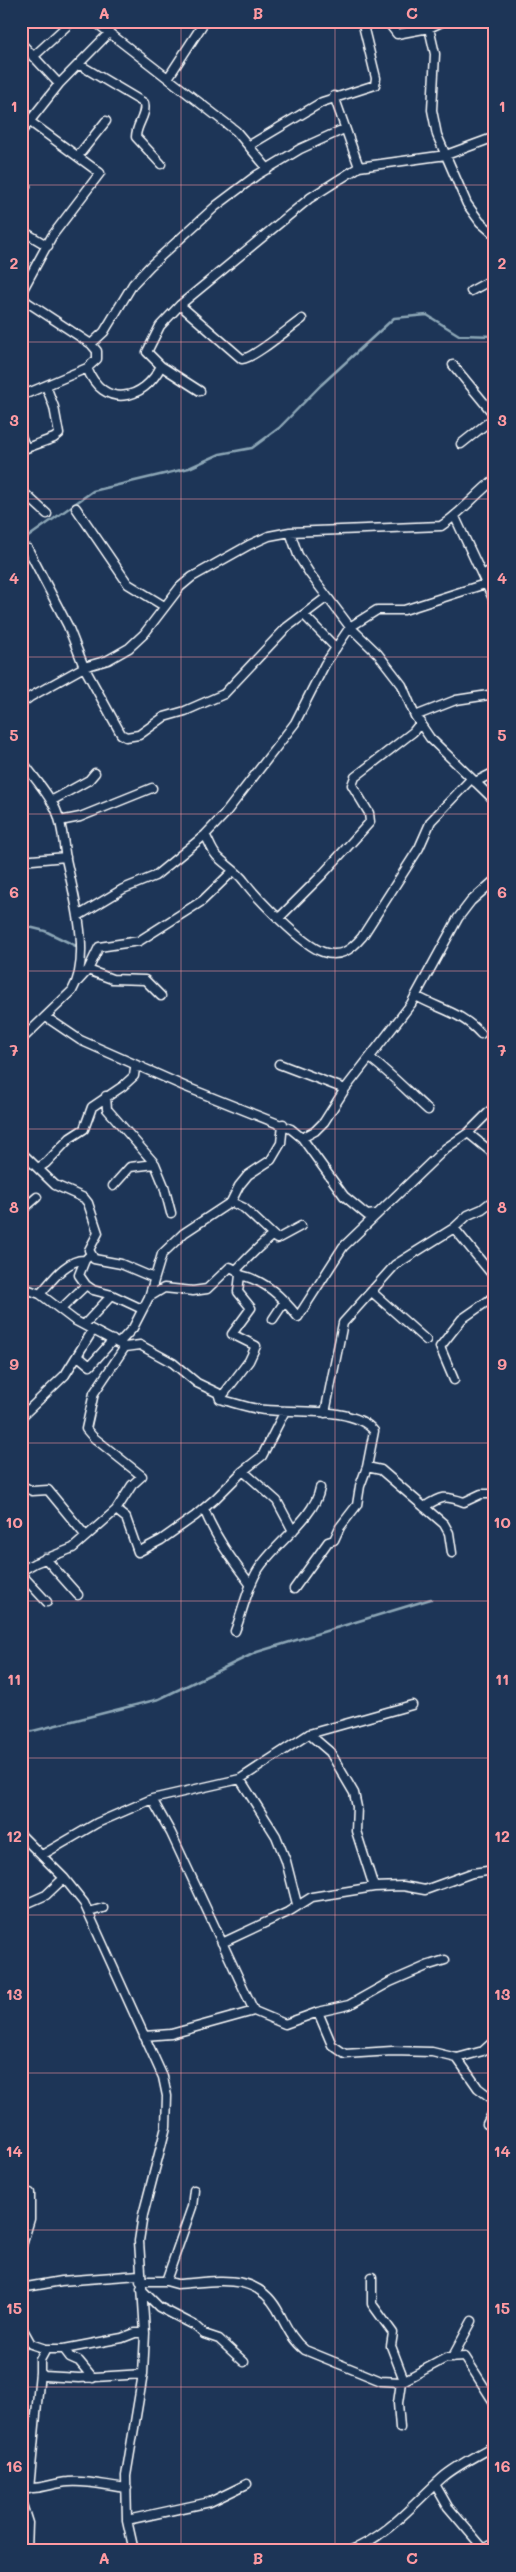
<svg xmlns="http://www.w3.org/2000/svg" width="516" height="2572" viewBox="0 0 516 2572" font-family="Mali,sans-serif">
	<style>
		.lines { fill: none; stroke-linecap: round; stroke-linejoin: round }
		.stream { stroke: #8ca6b6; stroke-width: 2.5 }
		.street-casing { stroke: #fff; stroke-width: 11 }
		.street { stroke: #1d3557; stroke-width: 8 }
		.grid { fill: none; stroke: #ff9aa2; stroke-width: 1; stroke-opacity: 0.55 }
		.neatline { fill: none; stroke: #ff9aa2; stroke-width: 2 }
		.grid-label { font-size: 16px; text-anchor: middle; font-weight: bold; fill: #ff9aa2 }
	</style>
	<rect width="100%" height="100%" fill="#1d3557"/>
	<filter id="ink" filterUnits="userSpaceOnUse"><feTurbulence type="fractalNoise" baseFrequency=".02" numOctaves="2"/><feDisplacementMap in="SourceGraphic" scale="10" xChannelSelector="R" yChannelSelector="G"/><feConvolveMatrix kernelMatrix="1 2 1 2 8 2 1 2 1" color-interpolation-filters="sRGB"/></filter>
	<g filter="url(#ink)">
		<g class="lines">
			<!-- stream -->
			<path class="stream" d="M21 542 93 491 189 468 220 454 252 448 279 428 321 385 394 318 427 315 459 335 495 336
				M21 925 45 931 76 946
				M21 1734 159 1699 257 1652 431 1599"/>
			<!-- street casing -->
			<g class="street-casing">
				<path id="street" d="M94 21 236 131 268 169
					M387 21 397 34 429 28 444 21
					M429 28 435 54 432 110 437 135 467 204 480 222 495 235
					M21 43 59 84
					M33 57 72 21
					M80 65 144 103C147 116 136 124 136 137L161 164
					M168 78 205 21
					M334 96 359 167
					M21 132 59 84 108 34
					M250 145 322 102 375 85 376 78 362 21
					M78 156 106 121
					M21 191 26 186
					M21 230 48 246
					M471 291 495 278
					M21 293 52 236 100 173 29 121
					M21 295 27 302 91 344 97 351V359L87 368 21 396
					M180 305 242 359C254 358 289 328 302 319
					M91 344 104 332 133 284 150 266 216 206 257 175 300 149 344 129
					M453 365 495 416
					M87 368C103 409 144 401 161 366
					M200 391 161 366 147 352 160 326 180 305 310 198 359 167 446 155 495 137
					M21 436 26 448
					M461 444 495 417
					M21 450 54 438 59 434 54 407 46 386
					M21 490 47 514
					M76 508 128 584 164 606
					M455 517 495 603
					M290 532 298 555 310 574 350 627 378 654 402 685 415 716 430 738 495 801
					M28 549 68 626 84 667 121 734 126 737 139 735 164 717 185 711 224 694 286 628 327 597
					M483 575 495 567
					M304 615 336 648
					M21 704 30 697 84 667 108 660 129 648 144 634 180 587 192 577 249 545 269 536 290 532 441 526C460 514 476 494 495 479
					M415 716 456 700 495 694
					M21 759C32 776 48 792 56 810 63 825 63 842 66 859 74 896 92 957 72 991L21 1040
					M475 782 495 772
					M51 801 89 780 95 773
					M60 821 80 817 152 788
					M205 835C209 841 211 849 216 855 224 864 237 871 244 881 257 898 302 945 323 952 340 958 351 950 362 937L419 848 431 821 471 779
					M21 861 66 857
					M78 916 123 889 155 876 205 835 224 815 295 723 325 664 350 627 377 610H404L485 584
					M279 918 321 876 370 822 369 813 352 785 355 777 413 732 421 722
					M88 970 112 979 145 980 161 996
					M78 981 88 970 99 947 139 941 202 901 233 871
					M416 996C441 1010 461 1012 481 1034
					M46 1017 80 1040 186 1087 291 1129 302 1138 344 1196 367 1215 376 1214
					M370 1058C391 1074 408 1092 428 1110
					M279 1064 345 1089
					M106 1096 107 1109 155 1164 164 1186 171 1213
					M468 1133 495 1155
					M302 1138 315 1131 324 1122 345 1089 411 1004 458 918 471 901 495 880
					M21 1152 55 1185 84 1198 88 1203 98 1233 89 1250 94 1259 121 1264 154 1278
					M38 1168 46 1163 70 1138 84 1129 92 1107 123 1086 134 1076 135 1068 142 1067
					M113 1186 130 1167 155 1164
					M231 1202 244 1208 276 1238
					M21 1211 37 1197
					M454 1228 495 1278
					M240 1275C265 1280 282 1297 298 1317L343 1247 446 1148 468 1133 495 1106
					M86 1285 93 1290 112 1295 142 1309
					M21 1287 40 1294 74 1320 125 1347 140 1345 173 1363 197 1383 218 1393 220 1399C235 1403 251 1409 266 1410 295 1413 355 1406 374 1431L367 1467 381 1470 444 1524 449 1533 452 1553
					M372 1292 426 1340
					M40 1294C51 1282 66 1259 85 1260
					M149 1297 164 1288 193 1291 207 1289 230 1267 236 1270C246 1260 262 1243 272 1236L277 1239 301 1226
					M61 1309 86 1285 79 1275 85 1260 90 1255
					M273 1319 285 1301
					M84 1325 112 1295
					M119 1343 133 1328 149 1297 162 1254 184 1233 231 1202 239 1186 248 1175 271 1160 281 1143 283 1124
					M78 1356 90 1366 113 1340
					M454 1380 440 1347 462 1319 495 1296
					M220 1399 249 1361 256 1346 232 1334 251 1308 238 1292 240 1275 237 1271
					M325 1413 343 1323 395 1265 454 1228 468 1215 482 1209 495 1199
					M21 1417 65 1375 93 1330
					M243 1471 277 1501 293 1531
					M21 1485 32 1491 48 1490 85 1535
					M424 1507C441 1496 444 1495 464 1502L481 1494H495
					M204 1509C215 1537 232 1560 250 1584
					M116 1510 126 1518 138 1552 161 1540 195 1516 216 1498 243 1471 262 1456 285 1411
					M45 1558 78 1595
					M21 1571 35 1563 73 1548 116 1510 132 1485 142 1476 93 1437 86 1429 94 1393 125 1347
					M21 1574 47 1602
					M294 1589 328 1542 334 1540 340 1527 357 1505 360 1486 367 1467
					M235 1631C243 1611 247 1587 258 1570 273 1545 315 1518 320 1488
					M309 1734 330 1752 354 1793 357 1807 356 1831 374 1887
					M240 1779 276 1836 286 1861 297 1904
					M152 1799 171 1833 254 2011
					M21 1835 64 1878 84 1903 163 2077 167 2096 166 2127 143 2215 139 2241 145 2333 143 2374 126 2476 127 2520 134 2551
					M42 1855 97 1823 152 1799 240 1779 309 1734 412 1705
					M21 1906 46 1895 64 1878
					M89 1912 103 1908
					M222 1943 288 1912 312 1897 374 1887 403 1886 425 1890 472 1873 495 1870
					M318 2012 349 2005 390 1982 429 1965 445 1960
					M144 2036 171 2034 254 2011 285 2024 318 2012 332 2045 345 2054 392 2051 432 2052 457 2058
					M495 2040 483 2051 457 2058 478 2088 495 2101
					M487 2124 495 2108
					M21 2249 30 2219V2193
					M372 2277V2304L393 2333 391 2346 404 2380
					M140 2281H166L177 2284C215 2282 255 2271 277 2309 286 2325 291 2339 305 2350L381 2381 401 2382 446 2358 465 2357 495 2404
					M166 2281 192 2207 194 2190
					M21 2288 61 2281 139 2275
					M141 2289 159 2307 194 2325 204 2334 219 2339 244 2362
					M21 2326 31 2344 46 2349 40 2360V2372L44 2376 79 2378 143 2374
					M46 2349H64L122 2338 135 2333H145
					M64 2349 70 2357 79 2361 93 2378
					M452 2358 472 2321
					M400 2428 398 2403 401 2382
					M436 2486 448 2507 483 2548
					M21 2487C37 2491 52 2483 68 2482 87 2480 107 2486 127 2488
					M29 2489 40 2372
					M21 2501 28 2523 27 2551
					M127 2520 210 2502 247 2484
					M349 2551C388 2536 412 2505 442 2478 457 2465 478 2455 495 2445
					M480 2551 495 2543"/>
			</g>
			<!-- street -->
			<use href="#street" class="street"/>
		</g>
	</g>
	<!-- grid -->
	<path class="grid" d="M181 21V2551M335 21V2551M21 185H495M21 342H495M21 499H495M21 657H495M21 814H495M21 971H495M21 1129H495M21 1286H495M21 1443H495M21 1601H495M21 1758H495M21 1915H495M21 2073H495M21 2230H495M21 2387H495"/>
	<!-- margin -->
	<rect width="516" height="2572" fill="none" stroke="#1d3557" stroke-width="55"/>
	<rect x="28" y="28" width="460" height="2516" class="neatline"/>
	<g class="grid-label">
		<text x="104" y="19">A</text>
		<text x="258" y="19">B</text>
		<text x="412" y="19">C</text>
		<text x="14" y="112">1</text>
		<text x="502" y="112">1</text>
		<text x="14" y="269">2</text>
		<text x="502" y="269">2</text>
		<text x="14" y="426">3</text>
		<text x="502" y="426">3</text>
		<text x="14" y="584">4</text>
		<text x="502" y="584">4</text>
		<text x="14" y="741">5</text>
		<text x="502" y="741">5</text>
		<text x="14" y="898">6</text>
		<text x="502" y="898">6</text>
		<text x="14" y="1056">7</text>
		<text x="502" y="1056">7</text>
		<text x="14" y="1213">8</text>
		<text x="502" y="1213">8</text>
		<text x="14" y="1370">9</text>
		<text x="502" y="1370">9</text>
		<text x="14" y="1528">10</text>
		<text x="502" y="1528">10</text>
		<text x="14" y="1685">11</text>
		<text x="502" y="1685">11</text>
		<text x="14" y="1842">12</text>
		<text x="502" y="1842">12</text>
		<text x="14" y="2000">13</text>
		<text x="502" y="2000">13</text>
		<text x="14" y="2157">14</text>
		<text x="502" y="2157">14</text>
		<text x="14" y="2314">15</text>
		<text x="502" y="2314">15</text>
		<text x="14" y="2472">16</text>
		<text x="502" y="2472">16</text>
		<text x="104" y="2564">A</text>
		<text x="258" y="2564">B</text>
		<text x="412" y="2564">C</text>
	</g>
</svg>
